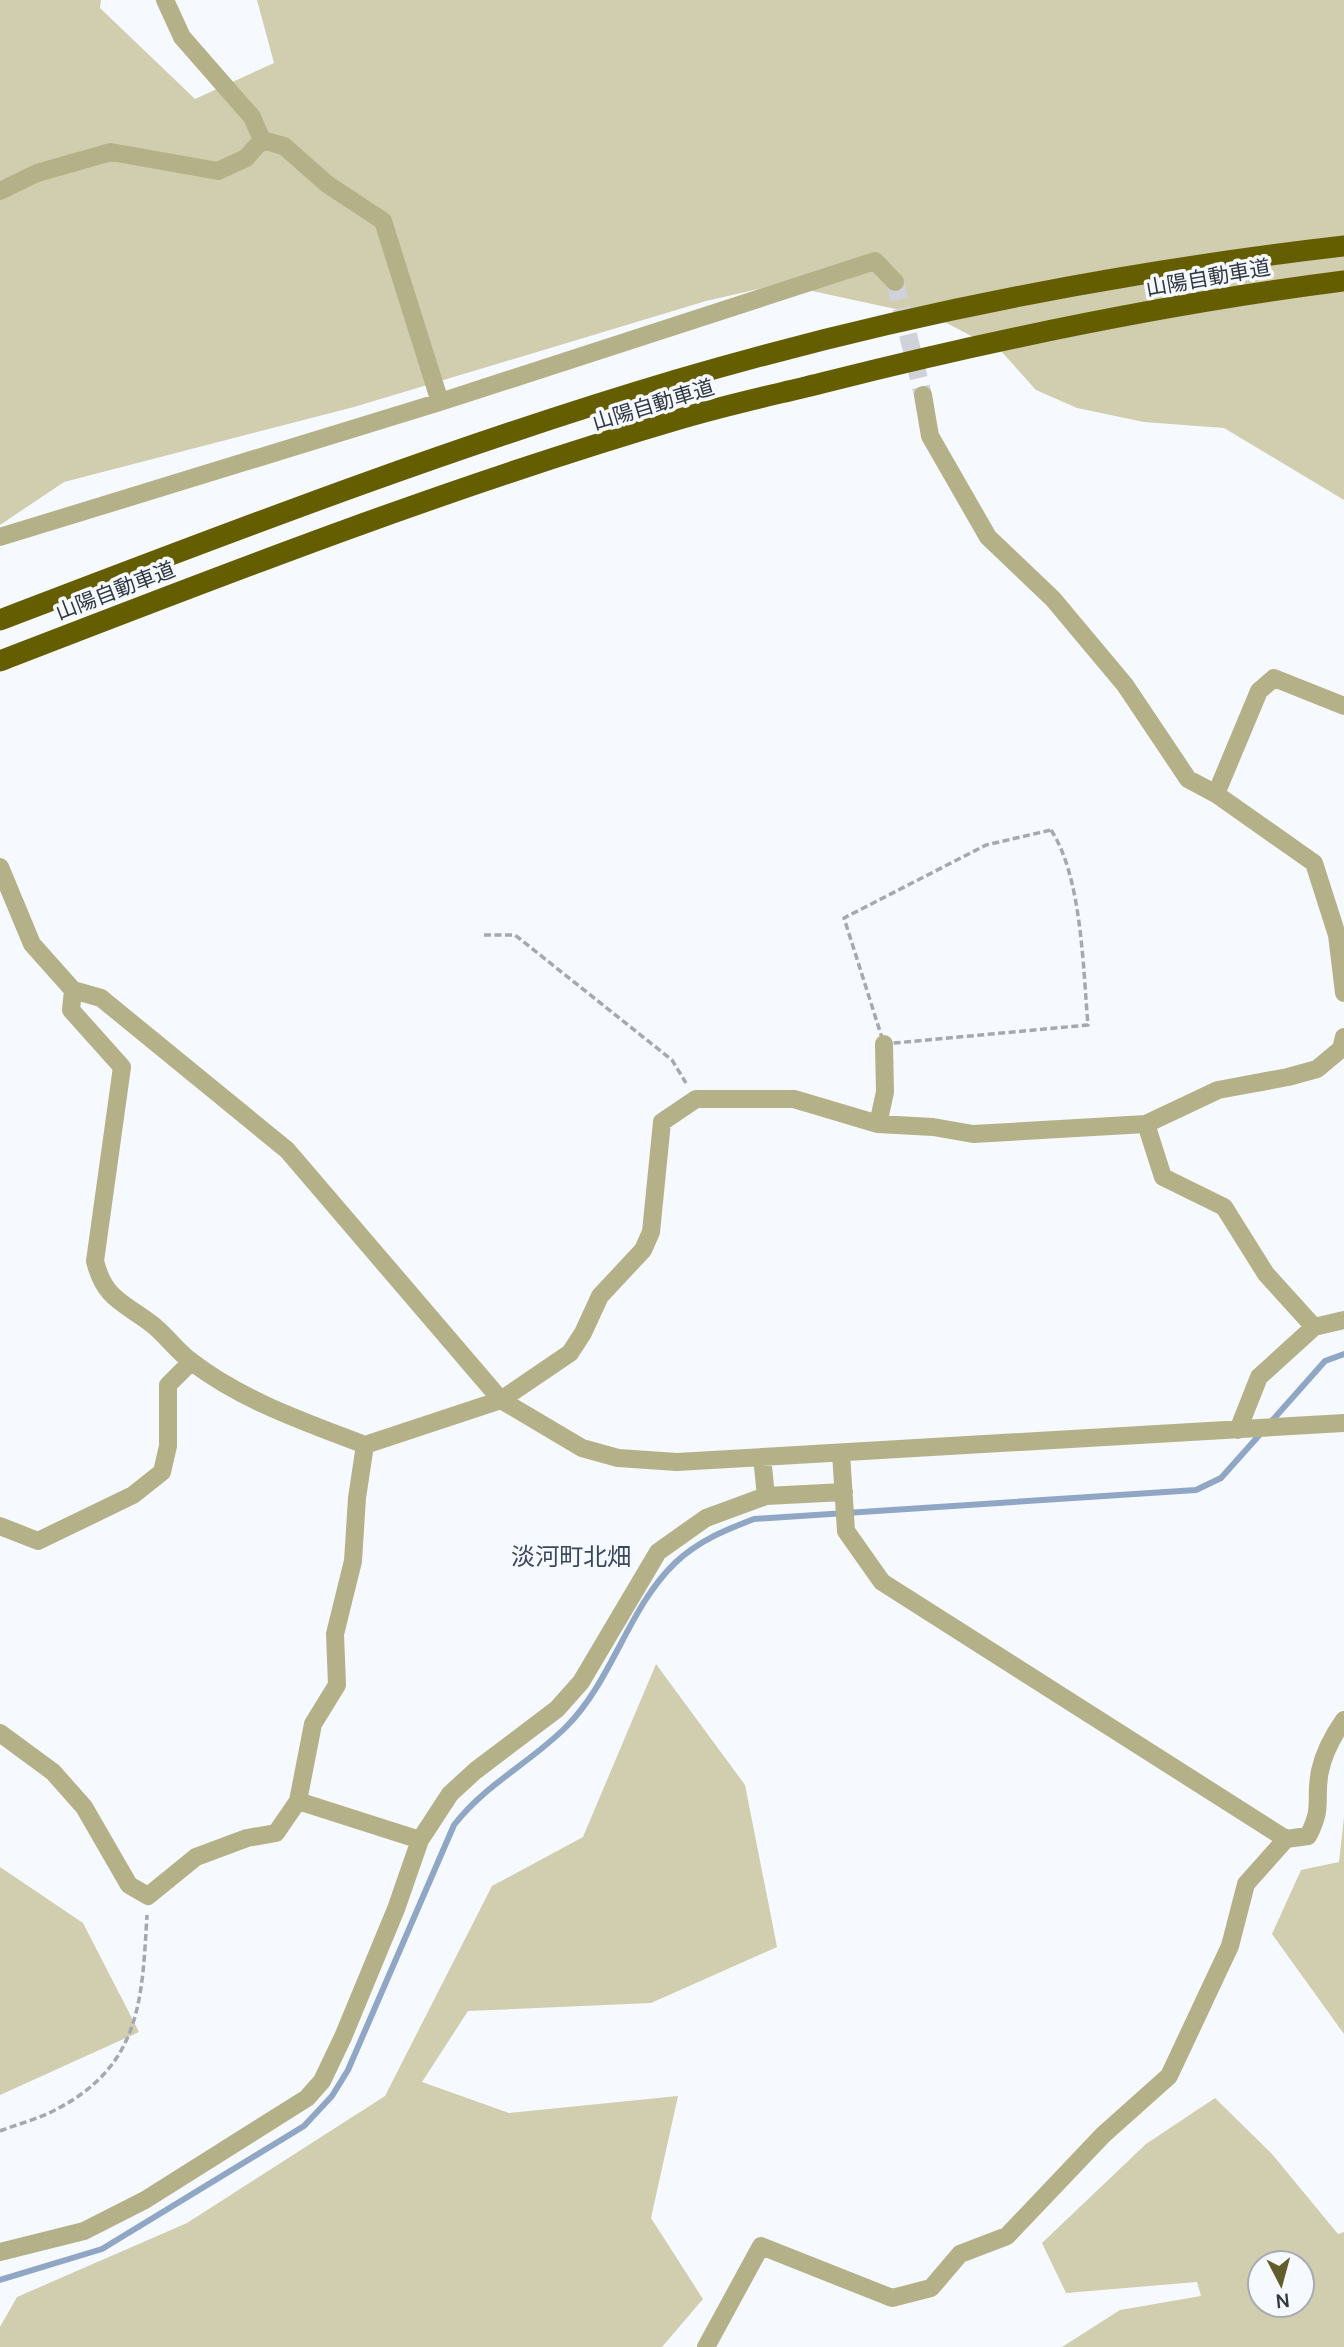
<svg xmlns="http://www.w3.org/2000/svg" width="1344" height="2347" viewBox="0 0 1344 2347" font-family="Manrope,'Noto Sans JP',sans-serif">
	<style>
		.green { fill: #d0ceaf; fill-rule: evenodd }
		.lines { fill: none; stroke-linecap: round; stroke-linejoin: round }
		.stream { stroke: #8fa6c5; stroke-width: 6 }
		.minor-tunnel { stroke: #cfd2d8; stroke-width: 18; stroke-dasharray: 18 9; stroke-linecap: butt }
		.path { stroke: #a4a9b0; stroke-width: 3.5; stroke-dasharray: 7 3.5; stroke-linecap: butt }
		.minor { stroke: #b4b188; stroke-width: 18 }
		.highway { stroke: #655e00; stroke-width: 21 }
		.labels { text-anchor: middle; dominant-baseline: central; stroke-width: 7; stroke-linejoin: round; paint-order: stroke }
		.street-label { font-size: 21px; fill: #313841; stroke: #f6f9fe }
		.quarter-label { font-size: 24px; fill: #3a485c; stroke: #f6f9fe }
	</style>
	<rect width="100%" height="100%" fill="#f6f9fe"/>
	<!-- green -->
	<path class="green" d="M0 0H101L100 8 195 99 274 63 257 0H1344V500L1224 428 1144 422 1077 408 1036 390 1002 352 937 318 780 284 706 301 354 407 64 482 0 525Z
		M656 1664 745 1785 777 1947 651 2003 468 2011 422 2082 509 2113 678 2096 651 2218 703 2299 662 2347H0V2327L17 2297 187 2223 385 2096 492 1886 583 1837Z
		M1344 1817V2034L1272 1934 1301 1870 1339 1862Z
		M0 1867 83 1923 139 2032 0 2095Z
		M1215 2098 1272 2154 1338 2234 1344 2232V2347H1062L1120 2310 1201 2296 1197 2282 1066 2293 1042 2243 1146 2144ZM1260 2263H1302V2305H1260Z"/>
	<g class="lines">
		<!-- stream -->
		<path class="stream" d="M1270 1423 1325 1361 1344 1354
			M0 2280 102 2249 304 2126 332 2096 348 2070 454 1825C487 1783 530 1763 566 1727 613 1680 628 1608 675 1563 698 1541 725 1530 754 1519L1196 1490 1221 1478 1263 1431"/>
		<!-- minor-tunnel -->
		<path class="minor-tunnel" d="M895 282 923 395"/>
		<!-- path -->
		<path class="path" d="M1051 830C1082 877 1083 969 1088 1025L884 1044 844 918 986 845Z
			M484 935H515L672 1060 686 1083
			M0 2131C18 2124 38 2119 55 2110 141 2066 142 2000 147 1915"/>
		<!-- minor -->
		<path class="minor" d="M165 0 182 37 252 117 262 140
			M262 140 284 146 327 184 383 221 440 402
			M0 191 37 173 111 152 218 171 246 158 262 140
			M923 395 930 436 988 537 1053 599 1125 685 1188 779 1216 794 1314 863 1337 935 1344 993
			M0 537 440 402 875 261 895 282
			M1216 794 1259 691 1274 678 1344 706
			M0 867 32 944 73 990 101 998 287 1150 501 1400 582 1448 618 1458 677 1462 1344 1423
			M73 990 71 1010 122 1067 95 1261C104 1297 120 1301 149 1322 165 1333 176 1351 192 1362 243 1401 305 1422 365 1445
			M884 1044 885 1092 878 1124 933 1127 973 1134 1146 1124 1218 1090 1288 1077 1317 1069 1341 1049 1344 1037
			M1146 1124 1163 1177 1224 1207 1266 1274 1314 1327
			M1238 1430 1259 1377 1314 1327 1344 1320
			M762 1457 766 1496
			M0 1526 38 1541 133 1495 162 1472 168 1446V1385L191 1362
			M0 1733 53 1772 84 1807 129 1885 148 1896 196 1857 247 1838 276 1833 298 1801 313 1724 337 1685 335 1634 353 1561 357 1498 365 1445 501 1400 570 1353 583 1333 600 1296 643 1250 651 1232 662 1122 696 1099H794L878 1124
			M298 1801 420 1840
			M1286 1839 1308 1836C1324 1806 1314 1800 1320 1771 1324 1753 1334 1734 1344 1720
			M0 2252 84 2231 145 2200 307 2098 322 2081 343 2037 396 1909 420 1840 450 1794 475 1771 557 1709 581 1682 658 1552 706 1518 766 1496 844 1492
			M706 2347 761 2246 892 2298 931 2288 960 2254 1007 2236 1103 2135 1169 2076 1230 1946 1246 1884 1286 1839 882 1582 846 1531 841 1453"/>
		<!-- highway -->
		<path class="highway" d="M0 620C223 535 447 448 676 380 893 316 1119 272 1344 246
			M0 661C225 574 451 486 683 418 730 404 778 394 826 382 997 339 1170 303 1344 281"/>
	</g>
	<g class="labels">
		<!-- street labels -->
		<g class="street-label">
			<text transform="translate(1208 277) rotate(-10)">山陽自動車道</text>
			<text transform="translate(653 404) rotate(-17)">山陽自動車道</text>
			<text transform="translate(115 590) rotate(-21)">山陽自動車道</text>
		</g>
		<!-- quarter labels -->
		<g class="quarter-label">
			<text x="571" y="1555">淡河町北畑</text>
		</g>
	</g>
	<!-- north arrow -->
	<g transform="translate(1281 2284) rotate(174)"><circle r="33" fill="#f6f9fe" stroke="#a7acb2" stroke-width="2"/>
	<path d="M0-5L12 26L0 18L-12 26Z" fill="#625e2b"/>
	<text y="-10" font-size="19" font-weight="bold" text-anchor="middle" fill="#313841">N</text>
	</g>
</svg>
